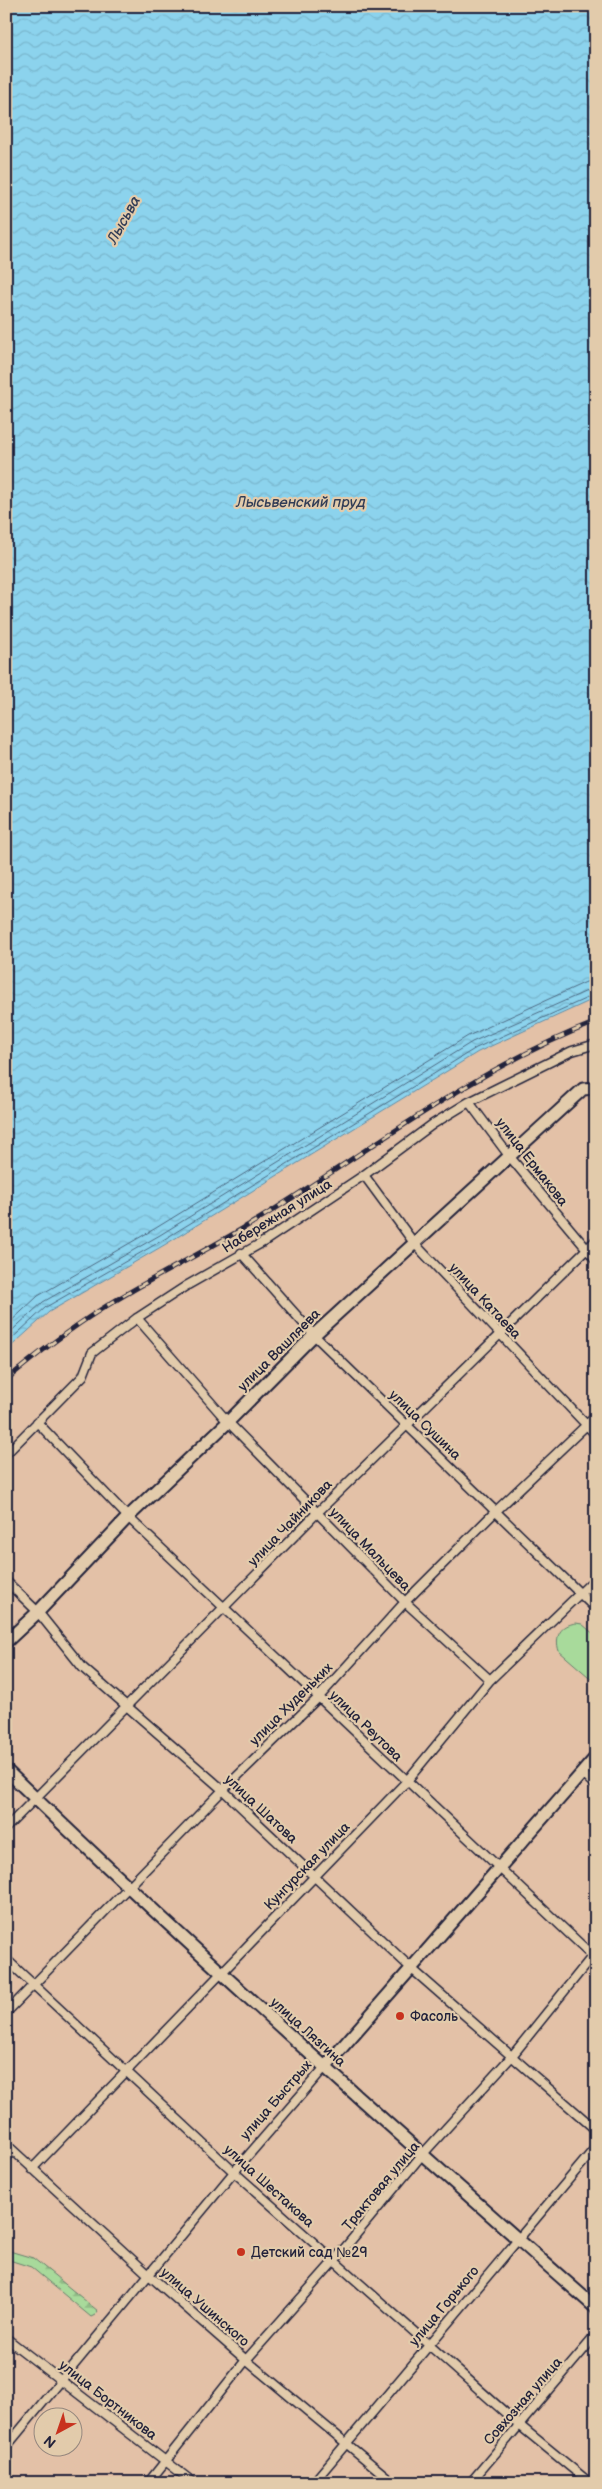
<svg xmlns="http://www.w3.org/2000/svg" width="602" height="2489" viewBox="0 0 602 2489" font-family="'Balsamiq Sans',sans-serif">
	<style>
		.forest { fill: url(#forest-firs); stroke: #657e6b }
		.garden { fill: #a8da9b; stroke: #657e6b }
		.water { fill: url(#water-waves); stroke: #628ca6 }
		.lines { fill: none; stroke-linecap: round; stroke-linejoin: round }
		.shore { stroke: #4c6982; stroke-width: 1 }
		.street-casing { stroke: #22223b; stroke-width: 11 }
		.secondary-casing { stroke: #22223b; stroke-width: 15 }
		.street { stroke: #e2cbab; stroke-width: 8 }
		.secondary { stroke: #e2cbab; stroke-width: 11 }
		.rail-casing { stroke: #22223b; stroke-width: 5 }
		.rail { stroke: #e2cbab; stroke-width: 3; stroke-dasharray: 9; stroke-linecap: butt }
		.poi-dot { fill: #c8321e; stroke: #e2cbab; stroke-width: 2 }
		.labels { text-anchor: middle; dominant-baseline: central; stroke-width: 4.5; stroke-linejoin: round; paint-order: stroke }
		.street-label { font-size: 14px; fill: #22223b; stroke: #e2cbab }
		.poi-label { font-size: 14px; fill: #22223b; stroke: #e2cbab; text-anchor: start }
		.water-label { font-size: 15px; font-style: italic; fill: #323d56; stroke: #e2cbab }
	</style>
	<defs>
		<pattern id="forest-firs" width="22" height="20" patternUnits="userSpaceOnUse" patternTransform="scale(1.25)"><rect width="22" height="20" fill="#a8da9b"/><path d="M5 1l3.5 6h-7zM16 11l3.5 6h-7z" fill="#90bb86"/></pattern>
		<pattern id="water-waves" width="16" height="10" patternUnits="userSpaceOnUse" patternTransform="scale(1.25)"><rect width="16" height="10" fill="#8cd3ed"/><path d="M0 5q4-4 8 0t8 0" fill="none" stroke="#78b5cc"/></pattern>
	</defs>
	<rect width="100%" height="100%" fill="#e3c1a7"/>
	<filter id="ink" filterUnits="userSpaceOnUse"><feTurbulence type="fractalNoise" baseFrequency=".02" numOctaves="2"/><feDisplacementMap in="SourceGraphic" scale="10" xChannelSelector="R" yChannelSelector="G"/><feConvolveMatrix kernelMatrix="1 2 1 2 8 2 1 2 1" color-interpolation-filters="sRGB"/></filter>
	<g filter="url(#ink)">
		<!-- forest -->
		<path class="forest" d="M6 2250 33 2258 98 2311 95 2315 91 2317 31 2267 6 2259Z"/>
		<!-- garden -->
		<path class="garden" d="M576 1623 582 1624 596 1636V1683L559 1651C554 1636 561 1625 576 1623Z"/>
		<!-- water -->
		<path class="water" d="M6 6H596V998L478 1052 166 1244 49 1312 6 1351Z"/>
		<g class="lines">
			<!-- shore -->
			<path class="shore" d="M6 1326 38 1296 156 1228 468 1036 586 982 596 980
				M6 1336 43 1302 160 1235 472 1042 596 987
				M6 1344 46 1307 163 1240 476 1048 596 994"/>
			<!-- street casing -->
			<g class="street-casing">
				<path id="street" d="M469 1102 510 1157 596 1260
					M364 1175 414 1243 596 1435
					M241 1253 314 1335 596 1609
					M137 1318 228 1422 405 1602 490 1680
					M37 1422 128 1517 596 1959
					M6 1454 83 1376 92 1353 137 1318 186 1286 265 1241 364 1175 433 1124 469 1102 572 1051 596 1044
					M6 1581 38 1612 83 1668 223 1790 412 1969 596 2130
					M582 1773 596 1786
					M6 1828 317 1513 596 1240
					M6 1959 234 2172 518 2424 590 2483
					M6 2013 223 1790 318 1698 405 1602 496 1511 596 1416
					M6 2144 149 2275 246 2360 394 2483
					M32 2169 406 1782 490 1680 596 1578
					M6 2338 194 2483
					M6 2447 234 2172 325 2067
					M148 2483 246 2360 334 2261 421 2156 512 2056 595 1953
					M313 2483 596 2147
					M470 2483 596 2335"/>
			</g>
			<!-- secondary casing -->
			<g class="secondary-casing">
				<path id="secondary" d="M6 1642 38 1612 128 1517 228 1422 314 1335 583 1089 596 1088
					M6 1770C197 1955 396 2132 596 2308
					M325 2067 596 1757"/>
			</g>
			<!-- street -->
			<use href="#street" class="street"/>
			<!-- secondary -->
			<use href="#secondary" class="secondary"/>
			<!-- rail casing -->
			<g class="rail-casing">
				<path id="rail" d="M6 1380C36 1355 67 1331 100 1310 155 1275 215 1247 270 1212 377 1145 477 1068 596 1022"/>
			</g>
			<!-- rail -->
			<use href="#rail" class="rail"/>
		</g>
	</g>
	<!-- markers -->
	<g class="poi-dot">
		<circle cx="400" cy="2016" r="5"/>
		<circle cx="241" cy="2252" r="5"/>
	</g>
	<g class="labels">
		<!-- street labels -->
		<g class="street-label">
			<text transform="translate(532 1162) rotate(52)">улица Ермакова</text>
			<text transform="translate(277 1216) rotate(-32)">Набережная улица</text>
			<text transform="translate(485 1301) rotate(47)">улица Катаева</text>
			<text transform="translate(279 1350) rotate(-45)">улица Вашляева</text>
			<text transform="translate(425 1425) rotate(44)">улица Сушина</text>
			<text transform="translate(290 1523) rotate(-46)">улица Чайникова</text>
			<text transform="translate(370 1549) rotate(46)">улица Мальцева</text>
			<text transform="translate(291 1704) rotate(-45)">улица Худеньких</text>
			<text transform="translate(366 1726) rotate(44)">улица Реутова</text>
			<text transform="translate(261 1809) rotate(43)">улица Шатова</text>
			<text transform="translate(307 1866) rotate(-46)">Кунгурская улица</text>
			<text transform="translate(308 2032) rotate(42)">улица Лязгина</text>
			<text transform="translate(276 2100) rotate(-49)">улица Быстрых</text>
			<text transform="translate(269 2186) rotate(42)">улица Шестакова</text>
			<text transform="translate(381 2186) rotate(-50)">Трактовая улица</text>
			<text transform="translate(444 2306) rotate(-50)">улица Горького</text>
			<text transform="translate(205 2307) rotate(41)">улица Ушинского</text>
			<text transform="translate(108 2400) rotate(38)">улица Бортникова</text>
			<text transform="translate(523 2401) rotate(-49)">Совхозная улица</text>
		</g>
		<!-- poi labels -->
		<g class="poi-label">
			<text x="410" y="2016">Фасоль</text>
			<text x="251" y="2252">Детский сад №29</text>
		</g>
		<!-- water labels -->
		<g class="water-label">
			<text transform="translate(124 220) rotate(-61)">Лысьва</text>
			<text x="301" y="502">Лысьвенский пруд</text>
		</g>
	</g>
	<!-- margin -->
	<rect width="602" height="2489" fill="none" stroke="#e2cbab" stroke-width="25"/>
	<rect x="12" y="12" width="577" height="2464" fill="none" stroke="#22223b" stroke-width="2" filter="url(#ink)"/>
	<!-- north arrow -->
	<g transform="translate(58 2432) rotate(220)"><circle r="24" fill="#e2cbab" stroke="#95877e"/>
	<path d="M0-4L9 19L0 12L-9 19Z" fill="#c8321e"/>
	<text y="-8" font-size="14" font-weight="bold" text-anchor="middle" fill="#22223b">N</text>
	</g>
</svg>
